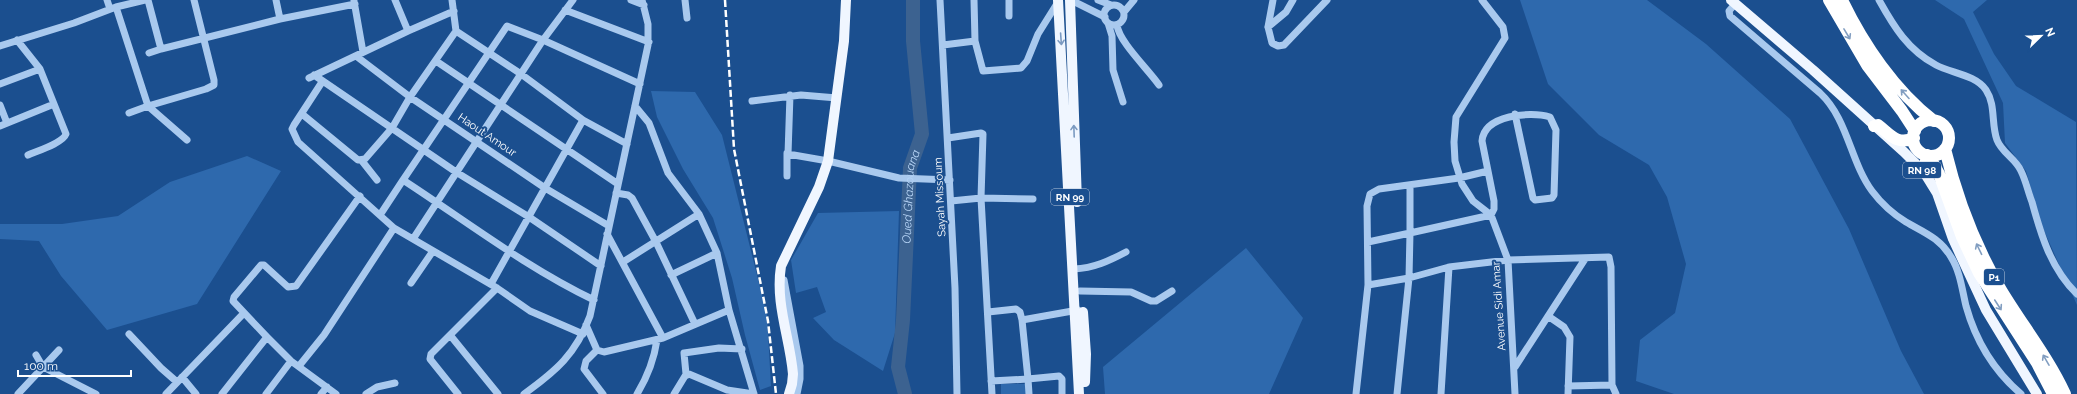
<svg xmlns="http://www.w3.org/2000/svg" width="2077" height="394" viewBox="0 0 2077 394" font-family="Raleway,sans-serif">
	<style>
		.green { fill: #2e69ad }
		.lines { fill: none; stroke-linecap: round; stroke-linejoin: round }
		.river { stroke: #3c6290; stroke-width: 14 }
		.minor { stroke: #a9c9ee; stroke-width: 7 }
		.major { stroke: #f0f6ff; stroke-width: 10 }
		.highway { stroke: #fff; stroke-width: 12 }
		.rail { stroke: #fff; stroke-width: 2.5; stroke-dasharray: 7 3; stroke-linecap: butt }
		.oneway { stroke: #829ec1 }
		.oneway2 { stroke: #7b9ac1 }
		.labels { text-anchor: middle; dominant-baseline: central; stroke-width: 4; stroke-linejoin: round; paint-order: stroke }
		.shield { fill: #1b4f8f; stroke: #bbcadd; stroke-width: 1 }
		.shield-label { font-size: 10px; font-weight: bold; fill: #fff }
		.street-label { font-size: 11px; fill: #fff; stroke: #1b4f8f }
		.water-label { font-size: 12px; font-style: italic; fill: #b5d3f5; stroke: #1b4f8f }
	</style>
	<rect width="100%" height="100%" fill="#1b4f8f"/>
	<!-- green -->
	<path class="green" d="M1520 0H1647L1706 44 1790 119 1849 229 1901 351 1924 394H1674L1636 381 1640 340 1675 313 1686 264 1667 197 1649 165 1599 135 1548 84Z
		M1935 0H1987L1973 12 1994 54 2016 86 2076 122 2077 305 2042 226 2026 171 2005 143 2003 103 1964 19Z
		M651 91 695 92 722 135 767 315 771 386 760 390 745 335 732 278 713 218 683 169 657 117Z
		M247 156 281 171 197 304 107 330 61 276 39 241 0 239V224H62L118 216 170 182Z
		M899 211 895 333 883 371 834 340 813 318 826 312 817 287 796 293 791 260 818 213Z
		M1246 248 1303 318 1269 394H1105L1103 367Z
		M1001 384H1026V394H1001Z"/>
	<g class="lines">
		<!-- river -->
		<path class="river" id="s1" d="M905 394 898 367 903 320 910 168 922 134 913 41V0"/>
		<!-- minor -->
		<path class="minor" d="M107 0 110 9
			M145 0 116 7 148 106 206 89 214 85V80L194 0
			M148 0 161 49
			M395 0 408 31 454 11
			M452 0 456 31 521 74 583 120 627 144
			M631 0 644 5
			M685 0 687 18
			M940 0 955 288 957 394
			M1009 0V16
			M1071 0 1105 17
			M1098 0 1111 5
			M1273 0 1268 27 1272 43 1278 46 1284 45 1327 0
			M1482 0 1503 27 1505 38 1456 117 1454 142 1455 161 1462 184 1473 201 1491 215 1508 260 1515 394
			M1879 0C1894 27 1908 50 1936 65 1951 73 1976 75 1986 90 1996 105 1991 124 1997 140 2002 153 2016 159 2021 171 2026 181 2028 192 2032 202 2041 235 2051 269 2077 294
			M354 1 363 52
			M1735 4 1729 11 1730 16 1820 93C1848 119 1850 161 1872 191 1881 203 1893 214 1906 222 1923 232 1940 238 1951 257 1960 271 1962 289 1966 306 1976 342 1993 370 2021 394
			M1104 15a10 10 0 1 1 20 0a10 10 0 1 1-20 0Z
			M565 10 649 42
			M1124 12 1134 0
			M280 19 355 4
			M1108 23 1112 36 1113 70 1123 102
			M1117 25C1119 42 1148 69 1159 85
			M1268 27 1286 12 1293 0
			M17 40 40 69 66 134C63 143 37 151 28 155
			M975 41 983 71 1021 68 1027 61 1038 34 1058 2
			M943 45 975 41 974 0
			M0 46 74 23 116 7
			M149 53 161 49 280 19 276 0
			M356 56 410 97 545 188 609 226
			M436 61 618 184
			M314 75 456 172 529 217 601 266
			M309 78 408 31
			M322 82 294 125 292 129 298 142 394 228 497 288 530 311 583 334
			M0 84 40 69
			M790 95 788 154 828 161 899 178 950 180
			M752 101 801 95 837 98
			M0 105 7 123
			M635 106 649 123 668 173 699 214 717 253 729 310 754 394
			M129 113 148 106 187 140
			M302 114 358 160 365 159 392 128 410 97 456 31
			M0 126 54 104
			M948 138 981 133 983 134 981 198 992 394
			M362 161 377 180
			M787 176V153
			M616 193 628 195 632 198 656 242 695 324
			M951 201 981 198 1033 199
			M380 215 403 180
			M607 234 663 338
			M413 239 543 40 573 0
			M1368 242 1410 233V186
			M623 262 699 214
			M1074 269C1094 268 1109 261 1126 252
			M671 275 717 253
			M784 280 800 366V379L797 394
			M411 283 433 251
			M491 284 583 120
			M1368 285 1409 278 1449 267 1508 260 1609 257 1611 267 1612 385 1616 394
			M1080 291 1131 292 1151 301H1156L1172 291
			M594 300C527 268 466 221 403 180L507 26 543 40 640 84
			M988 312 1016 309 1020 312 1022 320 1028 379 1059 376 1062 379V394
			M1548 316 1564 327 1570 337 1568 394
			M1022 320 1078 310
			M586 325 597 350 604 352 663 338 729 310
			M129 334 161 368 177 382
			M450 335 498 394
			M267 337 291 361 336 394
			M597 350 586 361 584 369 603 394
			M36 355 43 367 96 394
			M299 366 324 335 394 228
			M1515 367 1585 259
			M686 374 684 353 719 348 742 349
			M182 377 196 394
			M991 381 1028 379 1029 394
			M1568 386 1612 385
			M18 394 59 350
			M166 394 244 313
			M222 394 267 337 233 301 234 297 261 265H264L288 287 296 286 360 196
			M266 394 291 361
			M321 394 327 387
			M366 394 377 387 395 383
			M458 394 430 359 431 354 497 288
			M524 394C556 371 576 354 590 316L648 45V24L642 0
			M637 394C648 376 654 360 657 340
			M674 394 685 376 689 374 727 390 754 394
			M1356 394 1368 285 1367 206 1370 194 1379 189 1459 178 1488 171
			M1397 394 1409 278 1410 233 1491 215 1494 209V201L1482 141C1484 115 1530 111 1550 117L1556 130 1554 195 1552 198 1535 200 1533 198 1515 114
			M1441 394 1449 267"/>
		<!-- major -->
		<path class="major" d="M1058 0 1079 394
			M1070 0 1077 202
			M1731 0 1813 70 1904 152 1924 172 1937 193 1953 239 1986 310 2037 394
			M1083 312 1086 354 1085 382
			M789 394 792 384 793 374C790 338 775 304 781 266L819 187 828 161 844 41 846 0"/>
		<!-- highway -->
		<path class="highway" d="M1829 0 1867 65 1902 111 1915 131
			M1842 0C1863 44 1895 91 1934 121
			M1913 138a18 18 0 1 1 36 0a18 18 0 1 1-36 0Z
			M1874 126 1878 125C1890 134 1897 146 1914 138
			M1945 149C1957 199 1975 246 2001 290 2022 325 2048 357 2065 394
			M1929 156 1939 174 1962 237 1979 273 2037 363 2053 394
			M1924 172 1927 155"/>
		<!-- rail -->
		<path class="rail" d="M725 0 734 149 768 321 776 394"/>
	</g>
	<!-- one-way arrows -->
	<defs><path id="oneway-shaft" d="M-6 0H5M1.5-3L5.5 0L1.5 3" fill="none" stroke-width="1.6" stroke-linecap="round" stroke-linejoin="round"/></defs>
	<g class="oneway">
		<use href="#oneway-shaft" transform="translate(1847 34) rotate(59)"/>
		<use href="#oneway-shaft" transform="translate(1905 94) rotate(-132)"/>
		<use href="#oneway-shaft" transform="translate(1979 249) rotate(-116)"/>
		<use href="#oneway-shaft" transform="translate(1998 305) rotate(57)"/>
		<use href="#oneway-shaft" transform="translate(2046 360) rotate(-120)"/>
	</g>
	<g class="oneway2">
		<use href="#oneway-shaft" transform="translate(1061 39) rotate(86)"/>
		<use href="#oneway-shaft" transform="translate(1074 131) rotate(-92)"/>
	</g>
	<g class="labels">
		<!-- shield labels -->
		<g class="shield">
			<rect x="1903" y="162" width="38" height="16" rx="3"/>
			<rect x="1051" y="189" width="38" height="16" rx="3"/>
			<rect x="1984" y="269" width="20" height="16" rx="3"/>
		</g>
		<g class="shield-label">
			<text x="1922" y="170">RN 98</text>
			<text x="1070" y="197">RN 99</text>
			<text x="1994" y="277">P1</text>
		</g>
		<!-- street labels -->
		<g class="street-label">
			<text transform="translate(487 135) rotate(34)">Haout Amour</text>
			<text transform="translate(940 197) rotate(-93)">Sayah Missoum</text>
			<text transform="translate(1499 306) rotate(-94)">Avenue Sidi Amar</text>
		</g>
		<!-- water labels -->
		<g class="water-label">
			<text stroke="none"><textPath href="#s1" startOffset="199">Oued Ghazouana</textPath></text>
		</g>
	</g>
	<!-- north arrow -->
	<g transform="translate(2041 36) rotate(67)" stroke="#1b4f8f" stroke-width="3" paint-order="stroke">
	<path d="M0-3L7 15L0 10L-7 15Z" fill="#ffffff"/>
	<text y="-6" font-size="11" font-weight="bold" text-anchor="middle" fill="#ffffff">N</text>
	</g>
	<!-- scale -->
	<path d="M18 370v6h113v-6" fill="none" stroke="#ffffff" stroke-width="2"/>
	<text x="24" y="370" font-size="12" fill="#ffffff" stroke="#1b4f8f" stroke-width="3" paint-order="stroke">100 m</text>
</svg>
